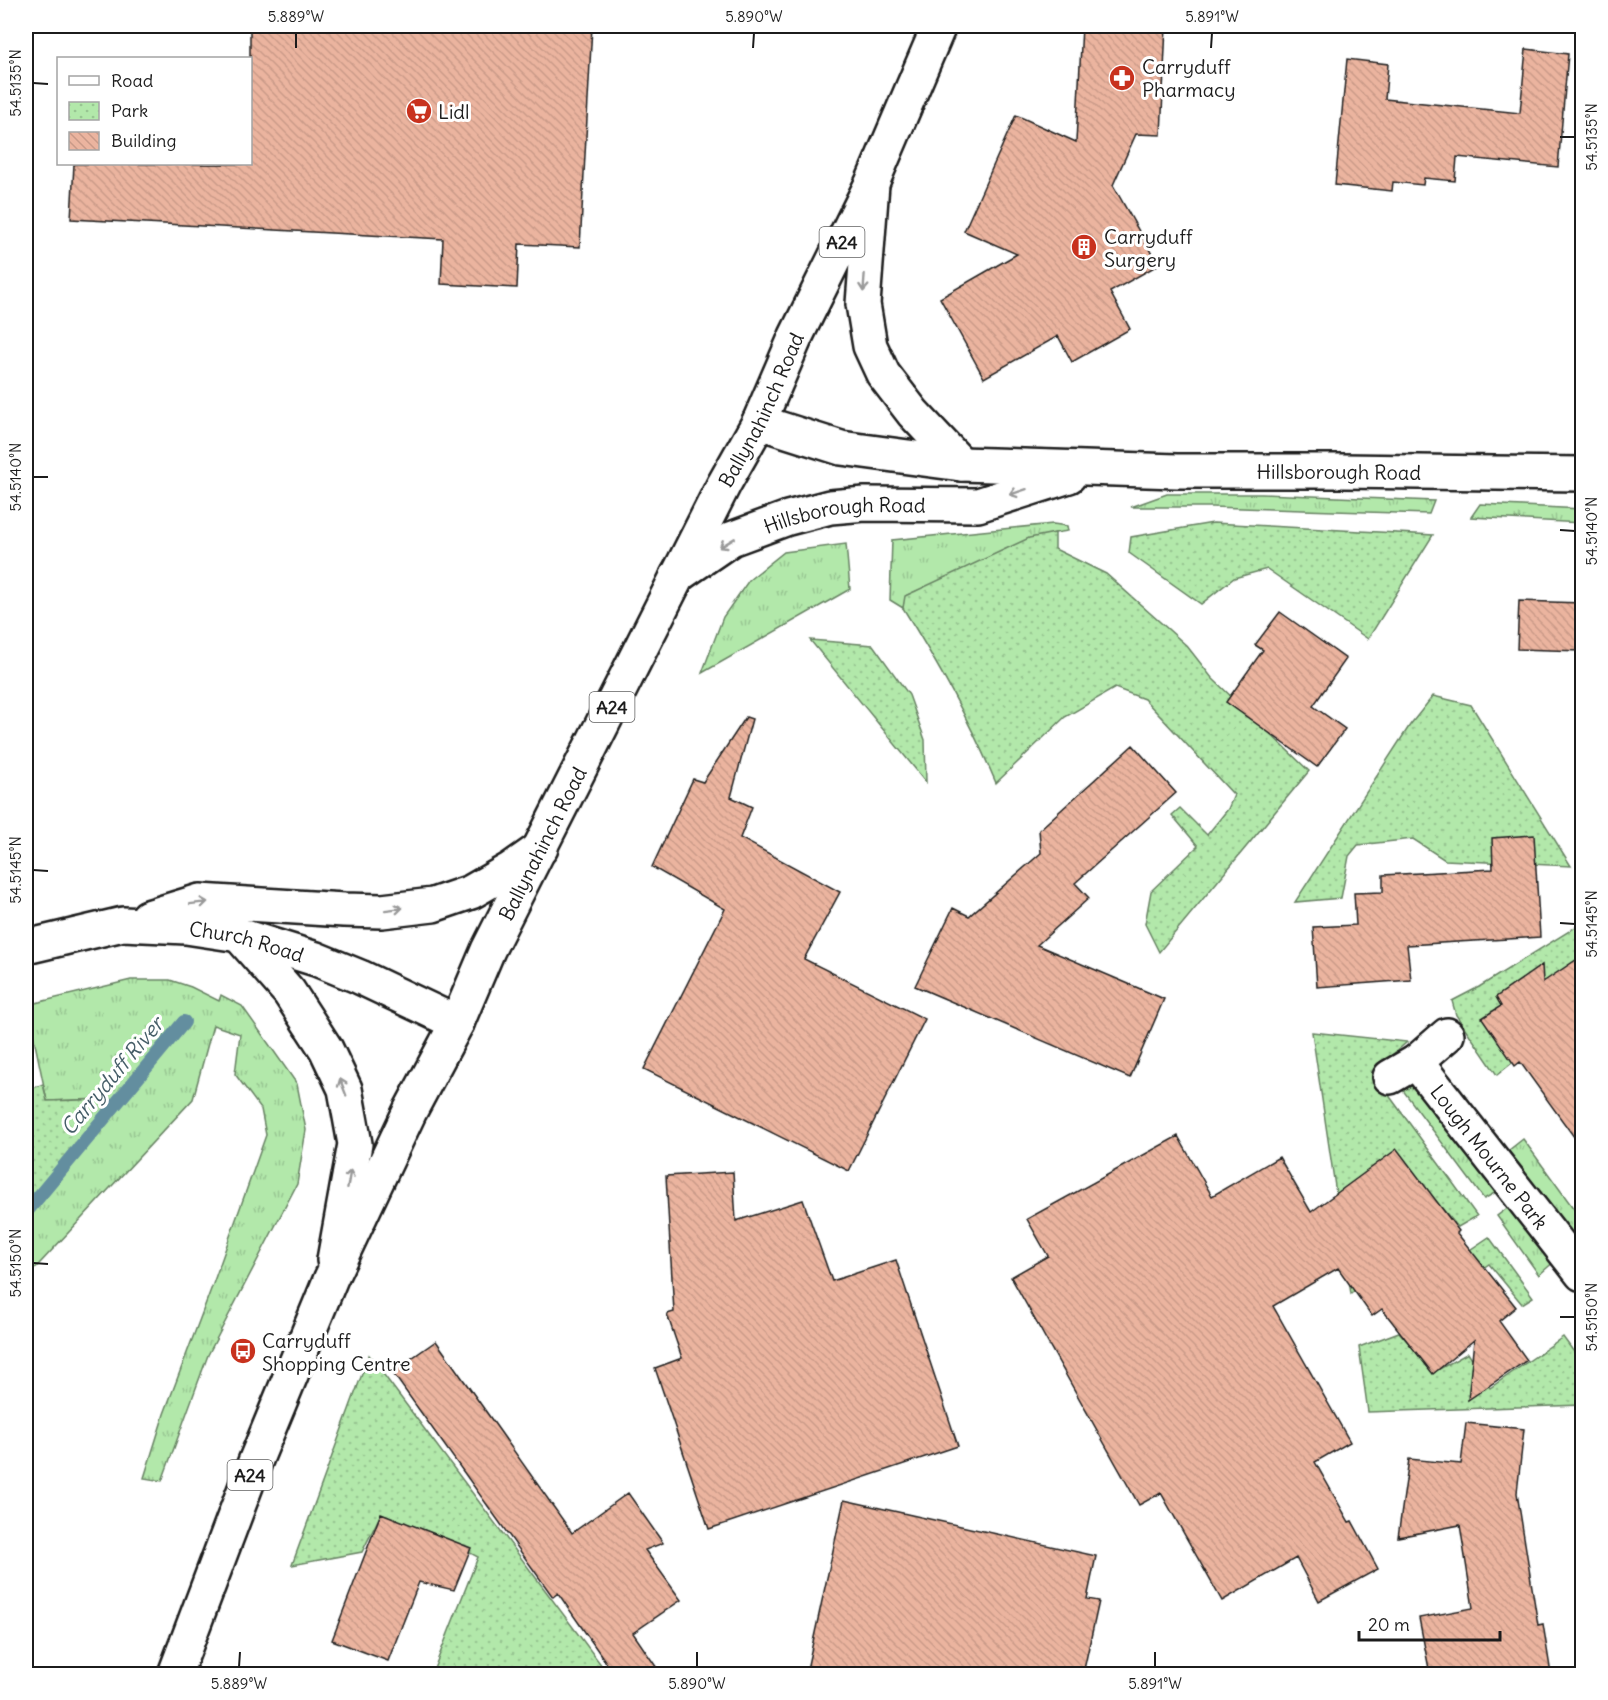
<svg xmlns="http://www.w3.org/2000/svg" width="1608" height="1700" viewBox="0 0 1608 1700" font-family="Delius,sans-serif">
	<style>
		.grass { fill: url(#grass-tufts); stroke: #678263; stroke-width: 1.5 }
		.park { fill: url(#park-dots); stroke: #678263; stroke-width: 1.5 }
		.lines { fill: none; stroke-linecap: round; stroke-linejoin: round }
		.stream { stroke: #648e9f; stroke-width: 14 }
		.building { fill: url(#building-back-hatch); stroke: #1c1c1c; stroke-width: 1.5 }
		.street-casing { stroke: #1c1c1c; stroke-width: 38 }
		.secondary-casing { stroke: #1c1c1c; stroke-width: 38 }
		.highway-casing { stroke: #1c1c1c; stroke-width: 38 }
		.street { stroke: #fff; stroke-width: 33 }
		.secondary { stroke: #fff; stroke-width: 33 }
		.highway { stroke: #fff; stroke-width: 33 }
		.oneway { stroke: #999 }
		.ticks { fill: none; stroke: #1c1c1c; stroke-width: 2 }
		.labels { text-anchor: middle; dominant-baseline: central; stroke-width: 6; stroke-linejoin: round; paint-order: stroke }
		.shield { fill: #fff; stroke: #606060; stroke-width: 1.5 }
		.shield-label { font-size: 18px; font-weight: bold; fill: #1c1c1c }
		.poi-label { font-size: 20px; fill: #1c1c1c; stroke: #fff; text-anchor: start }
		.street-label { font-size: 20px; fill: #1c1c1c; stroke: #fff }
		.water-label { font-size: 21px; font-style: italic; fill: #465e68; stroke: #fff }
		.neatline { fill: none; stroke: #1c1c1c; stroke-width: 2 }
		.ticks-label { font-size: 15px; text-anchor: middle; fill: #1c1c1c }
	</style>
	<defs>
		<pattern id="grass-tufts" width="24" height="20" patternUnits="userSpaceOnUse" patternTransform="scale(1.5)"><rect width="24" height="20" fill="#b2e8aa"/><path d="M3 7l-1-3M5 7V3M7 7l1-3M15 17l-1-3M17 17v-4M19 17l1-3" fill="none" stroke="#98c692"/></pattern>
		<pattern id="park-dots" width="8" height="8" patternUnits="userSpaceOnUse" patternTransform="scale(1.5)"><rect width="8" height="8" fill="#b2e8aa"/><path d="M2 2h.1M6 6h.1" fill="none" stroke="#98c692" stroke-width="1.8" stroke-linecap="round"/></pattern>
		<pattern id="building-back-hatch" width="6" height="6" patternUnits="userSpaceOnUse" patternTransform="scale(1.5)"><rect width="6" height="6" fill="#ebb49f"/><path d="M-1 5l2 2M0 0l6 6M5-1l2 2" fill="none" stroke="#c99a88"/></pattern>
	</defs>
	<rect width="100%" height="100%" fill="#fff"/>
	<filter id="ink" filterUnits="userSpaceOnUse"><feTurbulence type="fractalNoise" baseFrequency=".0167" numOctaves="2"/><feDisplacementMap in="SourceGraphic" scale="12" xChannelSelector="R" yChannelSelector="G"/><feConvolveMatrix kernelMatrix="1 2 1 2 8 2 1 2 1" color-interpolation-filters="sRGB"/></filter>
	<g filter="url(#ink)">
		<!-- grass -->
		<path class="grass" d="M1167 494H1262L1434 501 1429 514 1212 507H1131Z
			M1480 504 1582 509V523L1471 517Z
			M1053 524 1067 526 1068 531 1055 533 907 595 903 608 890 600 892 540Z
			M846 544 850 589 702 673 723 617 749 580 784 552Z
			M131 980H170L191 987 219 1001 221 995 242 1006 297 1084 306 1130 297 1184 208 1355 162 1481 144 1478 164 1414 213 1284 266 1135 261 1109 235 1074 240 1034 213 1025 193 1099 26 1278V1197L102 1099 47 1101 27 1005Z
			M1412 1077 1498 1191 1484 1199 1399 1085Z
			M1523 1139 1582 1220V1251L1508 1151Z
			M1514 1203 1556 1260 1539 1275 1497 1216Z"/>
		<!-- park -->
		<path class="park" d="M1213 523 1433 535 1368 639 1267 569 1234 578 1201 604 1129 553 1131 537Z
			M1055 533V549L1106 574 1187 646 1212 678 1309 771 1159 952 1145 924 1151 891 1198 846 1172 815 1180 808 1207 835 1228 809 1234 795 1144 699 1115 688 1065 717 996 783C970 721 938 664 903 608L905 596 1029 538Z
			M810 640 873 645 909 695 925 740 926 782Z
			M1433 696 1471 705 1571 866 1445 860 1413 839 1358 845 1349 856 1341 898 1295 902 1410 725Z
			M1582 923V1007L1497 1075 1456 1015 1452 1001 1479 987Z
			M1312 1032 1407 1042 1372 1072 1477 1216 1458 1227 1394 1152 1376 1269 1351 1294Z
			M43 1084 47 1101 113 1099 26 1205V1091Z
			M1489 1237 1533 1297 1522 1304 1489 1264 1466 1280 1452 1262Z
			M1399 1332 1434 1372 1468 1353 1490 1388 1563 1337 1582 1363V1405L1368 1412 1359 1347Z
			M369 1355 608 1674H432L478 1557 437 1535 381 1514 362 1552 292 1565Z"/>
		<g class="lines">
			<!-- stream -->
			<path class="stream" d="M26 1212 184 1022"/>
		</g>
		<!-- building -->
		<path class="building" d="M250 26H592L580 247 519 244 517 288 441 284 443 239 71 219 74 164H250Z
			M1082 26H1166L1161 135 1136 134 1113 185 1158 265 1110 292 1130 329 1072 362 1058 336 984 378 940 298 1017 254 964 231 1016 115 1076 142Z
			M1526 49 1568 54 1558 167 1457 157 1455 181 1424 178 1423 185 1393 182 1392 191 1335 185 1347 59 1388 64 1385 99 1520 113Z
			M1519 601 1582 603V651L1517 649Z
			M1280 612 1346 659 1313 706 1345 729 1317 767 1226 702 1263 650 1255 645Z
			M746 717 752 719 731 797 752 807 740 838 840 892 804 959 925 1019 849 1171 644 1069 725 909 652 867 693 779 703 782Z
			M1133 745 1176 793 1075 883 1089 898 1037 945 1164 999 1130 1078 915 986 953 908 969 916 1041 853 1039 830Z
			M1534 835 1540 937 1407 945 1411 980 1317 987 1313 927 1356 925 1354 893 1383 892V875L1493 869 1492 838Z
			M1582 956V1148L1520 1062 1515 1066 1482 1018 1501 1006 1496 997 1542 965 1543 982Z
			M1178 1136 1212 1196 1279 1157 1311 1212 1397 1149 1459 1231 1457 1233 1516 1307 1499 1321 1527 1360 1468 1400 1474 1340 1433 1374 1382 1309 1372 1316 1338 1268 1273 1306 1350 1442 1315 1462 1349 1522 1352 1521 1378 1569 1319 1601 1296 1558 1222 1601 1161 1493 1139 1505 1011 1277 1048 1256 1027 1219Z
			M733 1172 736 1221 803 1200 832 1281 896 1260 958 1446 709 1529 655 1368 682 1358 667 1314 674 1312 666 1176Z
			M436 1341 572 1533 628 1493 663 1543 645 1550 681 1600 633 1633 661 1674H614L558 1593 553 1597 392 1372Z
			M1466 1423 1524 1429 1517 1493 1538 1625 1543 1624 1551 1674H1430L1419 1618 1473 1608 1460 1525 1398 1537 1409 1459 1461 1464Z
			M844 1500 1096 1556 1087 1599 1099 1601 1083 1674H806Z
			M381 1513 471 1548 454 1590 419 1582 388 1661 332 1640Z"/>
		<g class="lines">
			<!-- street casing -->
			<g class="street-casing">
				<g id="street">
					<path d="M1416 1062 1447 1035"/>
					<path id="s1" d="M1390 1077 1416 1062 1582 1274"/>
				</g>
			</g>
			<!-- secondary casing -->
			<g class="secondary-casing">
				<g id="secondary">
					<path d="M872 184 863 304 870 346 883 374 913 413 961 464"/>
					<path id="s2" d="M759 422 841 448 961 464 1177 471H1342L1582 474"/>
					<path id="s3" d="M677 576 731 539 788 518 830 507 865 504 978 505 1069 476"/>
					<path d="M148 917 200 901 344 910 382 911 433 905 471 892 511 869 541 848"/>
					<path d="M239 935 289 992 326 1049 345 1089 355 1144 334 1260"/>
					<path id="s4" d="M26 947 123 924 186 927 239 935 316 959 360 977 457 1023"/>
				</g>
			</g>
			<!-- highway casing -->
			<g class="highway-casing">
				<g id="highway">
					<path id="s5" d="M175 1674 255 1462 331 1278 410 1111 457 1023 488 950 724 484 759 422 796 336 872 183 939 26"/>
				</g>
			</g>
			<!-- street -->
			<use href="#street" class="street"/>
			<!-- secondary -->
			<use href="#secondary" class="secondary"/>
			<!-- highway -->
			<use href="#highway" class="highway"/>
		</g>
		<!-- one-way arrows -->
		<defs><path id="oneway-shaft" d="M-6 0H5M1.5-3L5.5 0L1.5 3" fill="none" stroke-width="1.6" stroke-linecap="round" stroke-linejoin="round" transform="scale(1.5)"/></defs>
		<g class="oneway">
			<use href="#oneway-shaft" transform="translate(864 283) rotate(94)"/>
			<use href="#oneway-shaft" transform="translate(1018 492) rotate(162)"/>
			<use href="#oneway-shaft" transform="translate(727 543) rotate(149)"/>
			<use href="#oneway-shaft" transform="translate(199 903) rotate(-7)"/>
			<use href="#oneway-shaft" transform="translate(394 909) rotate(-7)"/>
			<use href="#oneway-shaft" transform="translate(343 1087) rotate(-111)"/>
			<use href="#oneway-shaft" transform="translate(349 1179) rotate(-80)"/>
		</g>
	</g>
	<!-- ticks -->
	<path class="ticks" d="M296 48V33M753 48 754 33M1211 48 1212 33M33 83 48 84M1560 137H1575M33 477H48M1560 530 1575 531M33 870 48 871M1560 923 1575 924M33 1263 48 1264M1560 1317H1575M239 1667 240 1652M697 1667V1652M1155 1667V1652"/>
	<!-- icons -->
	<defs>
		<g id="pharmacy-disc" transform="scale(1.35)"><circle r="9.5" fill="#c8321e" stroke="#fff"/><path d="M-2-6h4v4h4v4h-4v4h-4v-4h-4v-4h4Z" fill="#fff"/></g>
		<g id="supermarket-disc" transform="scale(1.35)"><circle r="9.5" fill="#c8321e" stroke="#fff"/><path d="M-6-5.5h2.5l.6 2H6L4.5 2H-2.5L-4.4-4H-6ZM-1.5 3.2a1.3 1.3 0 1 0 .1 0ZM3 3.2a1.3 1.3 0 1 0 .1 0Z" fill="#fff"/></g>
		<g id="building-disc" transform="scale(1.35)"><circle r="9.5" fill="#c8321e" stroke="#fff"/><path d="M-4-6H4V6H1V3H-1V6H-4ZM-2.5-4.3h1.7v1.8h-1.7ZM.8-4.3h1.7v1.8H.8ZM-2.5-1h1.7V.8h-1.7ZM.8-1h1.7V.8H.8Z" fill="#fff"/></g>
		<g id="bus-disc" transform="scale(1.35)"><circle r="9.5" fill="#c8321e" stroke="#fff"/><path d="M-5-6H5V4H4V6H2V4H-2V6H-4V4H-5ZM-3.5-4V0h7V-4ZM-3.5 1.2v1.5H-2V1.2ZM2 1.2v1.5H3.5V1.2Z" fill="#fff"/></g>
	</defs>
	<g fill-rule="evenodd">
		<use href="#pharmacy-disc" x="1122" y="78"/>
		<use href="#supermarket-disc" x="419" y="111"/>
		<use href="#building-disc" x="1084" y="247"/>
		<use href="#bus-disc" x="243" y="1351"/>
	</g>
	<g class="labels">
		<!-- shield labels -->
		<g class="shield">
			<rect x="819.5" y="227" width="45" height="30" rx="4.5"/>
			<rect x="589.5" y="692" width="45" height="30" rx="4.5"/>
			<rect x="227.5" y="1460" width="45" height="30" rx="4.5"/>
		</g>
		<g class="shield-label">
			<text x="842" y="242">A24</text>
			<text x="612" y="707">A24</text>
			<text x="250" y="1475">A24</text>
		</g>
		<!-- poi labels -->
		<g class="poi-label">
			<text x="1142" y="66">Carryduff<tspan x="1142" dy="23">Pharmacy</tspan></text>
			<text x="438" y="111">Lidl</text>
			<text x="1104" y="236">Carryduff<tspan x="1104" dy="23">Surgery</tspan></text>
			<text x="262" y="1340">Carryduff<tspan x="262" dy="23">Shopping Centre</tspan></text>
		</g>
		<!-- street labels -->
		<g class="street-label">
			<text stroke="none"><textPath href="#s5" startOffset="1395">Ballynahinch Road</textPath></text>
			<text stroke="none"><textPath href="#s2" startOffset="585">Hillsborough Road</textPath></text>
			<text stroke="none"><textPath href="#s3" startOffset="183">Hillsborough Road</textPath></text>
			<text stroke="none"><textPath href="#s5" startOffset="909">Ballynahinch Road</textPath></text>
			<text stroke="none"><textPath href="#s4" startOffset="225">Church Road</textPath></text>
			<text stroke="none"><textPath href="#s1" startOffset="150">Lough Mourne Park</textPath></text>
		</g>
		<!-- water labels -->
		<g class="water-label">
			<text transform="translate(112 1076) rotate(-50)">Carryduff River</text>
		</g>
	</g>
	<!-- margin -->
	<rect width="1608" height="1700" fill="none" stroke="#fff" stroke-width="66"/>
	<!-- legend -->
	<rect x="57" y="57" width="195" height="108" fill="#ffffff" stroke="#a4a4a4" stroke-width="1.5"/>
	<rect x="69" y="76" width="30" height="9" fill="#ffffff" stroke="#a4a4a4" stroke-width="1.5"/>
	<text x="111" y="87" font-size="18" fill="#1c1c1c">Road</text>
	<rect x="69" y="102" width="30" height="18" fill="url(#park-dots)" stroke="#a4a4a4" stroke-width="1.5"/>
	<text x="111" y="117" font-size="18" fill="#1c1c1c">Park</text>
	<rect x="69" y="132" width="30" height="18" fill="url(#building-back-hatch)" stroke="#a4a4a4" stroke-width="1.5"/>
	<text x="111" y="147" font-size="18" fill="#1c1c1c">Building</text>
	<!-- scale -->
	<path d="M1359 1631v9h141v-9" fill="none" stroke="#1c1c1c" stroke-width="3"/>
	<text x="1368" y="1631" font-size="18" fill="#1c1c1c" stroke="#ffffff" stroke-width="4.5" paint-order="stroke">20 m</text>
	<rect x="33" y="33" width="1542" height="1634" class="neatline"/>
	<g class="ticks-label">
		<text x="296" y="22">5.889°W</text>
		<text x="754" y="22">5.890°W</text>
		<text x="1212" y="22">5.891°W</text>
		<text transform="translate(16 83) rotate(-90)" y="5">54.5135°N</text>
		<text transform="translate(1592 137) rotate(-90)" y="5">54.5135°N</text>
		<text transform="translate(16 477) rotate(-90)" y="5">54.5140°N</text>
		<text transform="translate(1592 531) rotate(-90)" y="5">54.5140°N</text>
		<text transform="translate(16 870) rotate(-90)" y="5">54.5145°N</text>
		<text transform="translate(1592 924) rotate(-90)" y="5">54.5145°N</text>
		<text transform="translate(16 1263) rotate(-90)" y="5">54.5150°N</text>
		<text transform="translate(1592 1317) rotate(-90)" y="5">54.5150°N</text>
		<text x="239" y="1689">5.889°W</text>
		<text x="697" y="1689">5.890°W</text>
		<text x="1155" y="1689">5.891°W</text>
	</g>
</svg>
